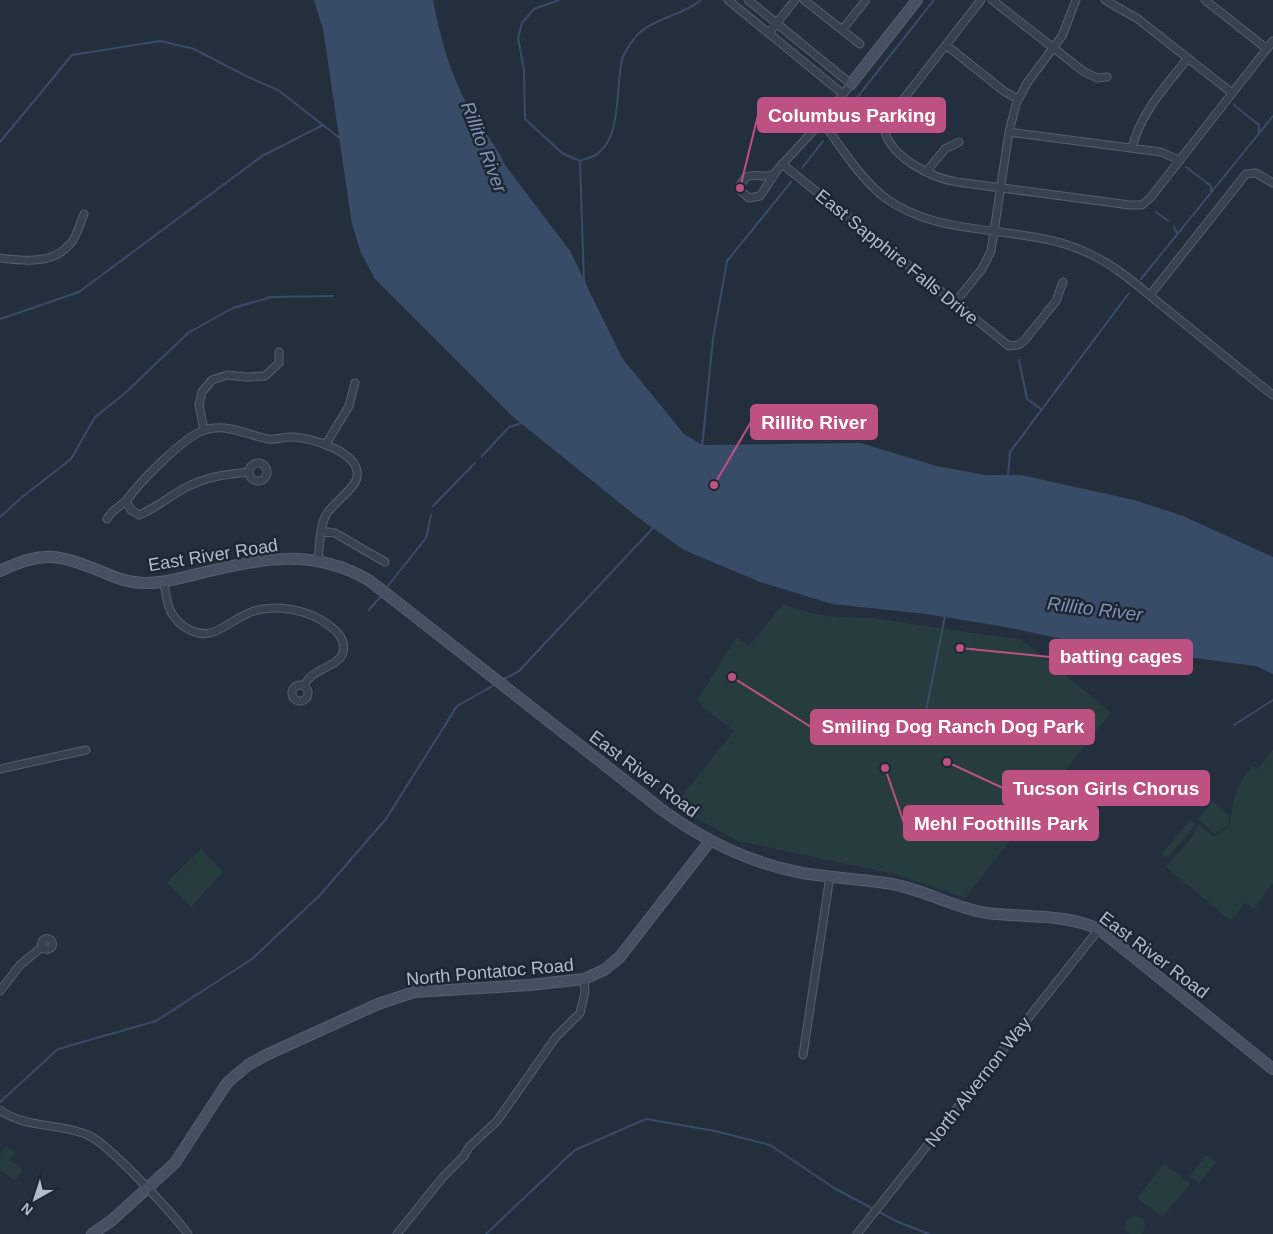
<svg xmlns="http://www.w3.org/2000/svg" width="1273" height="1234" viewBox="0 0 1273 1234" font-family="Helvetica,sans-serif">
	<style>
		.green { fill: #263c3f }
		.water { fill: #394c67 }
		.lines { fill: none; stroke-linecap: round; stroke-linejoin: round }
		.stream { stroke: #394c67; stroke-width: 2 }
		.street-casing { stroke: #565f6c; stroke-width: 9 }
		.secondary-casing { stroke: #565f6c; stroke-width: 12 }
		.street { stroke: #38414e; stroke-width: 7 }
		.secondary { stroke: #465061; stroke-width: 10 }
		.labels { text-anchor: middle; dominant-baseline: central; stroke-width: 5; stroke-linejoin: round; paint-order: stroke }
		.street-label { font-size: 18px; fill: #b4bcc9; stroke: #1d2633 }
		.water-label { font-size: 19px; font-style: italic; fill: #7c92b1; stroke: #1d2633 }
		.leader { fill: none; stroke: #bd5182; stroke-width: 2 }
		.callout-dot { fill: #bd5182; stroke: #1d2633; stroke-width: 2 }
		.callout { fill: #bd5182; stroke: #bd5182; stroke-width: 2 }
		.callout-label { font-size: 19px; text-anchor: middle; font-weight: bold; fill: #fff }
	</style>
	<rect width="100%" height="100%" fill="#242f3e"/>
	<!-- green -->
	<path class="green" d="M783 604C811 614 836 620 865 617L1022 640 1111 712 965 898 894 874 738 841 674 806 734 731 701 706 702 704 697 700 737 637 749 646Z
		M1273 750V883L1254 909 1245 903 1231 921 1166 867 1193 836 1199 824 1214 837 1230 825C1233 801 1235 784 1253 766L1258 769Z
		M1213 801 1229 815V825L1215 834 1198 819Z
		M1190 820 1195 825 1168 858 1162 854Z
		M201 849 223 872 191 907 167 882Z
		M6 1146 15 1152 9 1159 23 1170 15 1180 0 1170V1154Z
		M1206 1155 1216 1162 1199 1184 1190 1176Z
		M1164 1163 1190 1184 1162 1217 1137 1198Z
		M1125 1226a10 10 0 1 1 20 0a10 10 0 1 1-20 0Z"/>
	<!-- water -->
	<path class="water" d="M314 0H433C440 36 450 74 468 106 480 126 495 143 505 165L570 251 622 358 684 434 702 445 861 443 936 466 986 475H1021L1134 500 1183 516 1273 557V674L1256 666 1086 644 1000 626 926 614 832 604 760 582 684 550 636 516 512 416 375 279 361 253 352 224 323 29Z"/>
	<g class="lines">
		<!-- stream -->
		<path class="stream" d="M559 0 534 9 522 23 518 38 524 70 525 119 562 153 580 161C584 159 590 158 594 156 623 139 615 88 622 60 623 54 629 46 633 40 649 18 681 17 701 0
			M1234 105 1259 125V133
			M848 109 873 121
			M837 123 934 0
			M0 142 72 55 160 41 194 49 248 77 278 90 341 139
			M580 161 584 283
			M1186 167 1211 186V193
			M802 168 823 141
			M1156 212 1168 221
			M1174 227 1177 233
			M1141 279 1273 116
			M0 319 79 292 262 156 323 125
			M1019 360 1027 399 1041 409
			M702 447 713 339 727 261 791 182
			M482 456 509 427 522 423
			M1008 476 1010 452 1129 293
			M433 506 475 463
			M0 517 21 498 71 459 95 417 123 395 188 333 233 308 271 297 333 296
			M387 587 426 538 431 515
			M369 610 381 596
			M502 680 519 671 653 528
			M1234 725 1273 700
			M901 735 910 736 922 731 945 616
			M0 1102 58 1049 156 1021 252 959 320 895 386 819 457 706 496 684
			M486 1234 575 1150 646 1119 715 1131 770 1145 834 1188 898 1222 929 1234"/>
		<!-- street casing -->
		<g class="street-casing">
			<path id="street" d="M728 0 843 94
				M748 0 851 84 822 121 778 169 760 196 749 198 741 191 740 185 746 177C756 173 764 179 774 174
				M804 0 860 44
				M981 0 888 119 884 128C889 157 932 178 957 182L1130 205H1142L1151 197 1273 41
				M992 0 1083 71 1097 78 1107 77
				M1105 0 1138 19 1232 93
				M1205 0 1267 49
				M842 30 866 0
				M769 33 795 0
				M946 45 1005 92 1018 99
				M822 121C841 147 859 177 884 197 942 241 1025 222 1090 254 1118 267 1140 288 1164 307 1200 336 1236 366 1273 395
				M1009 132 1161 152 1179 160
				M1132 148C1141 112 1165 87 1188 58
				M782 164 1009 346 1018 345 1024 341 1056 301 1063 282
				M926 172 945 149 959 142
				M0 258C24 261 53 265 71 243 77 236 80 223 84 214
				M1150 295 1246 174 1256 173 1273 183
				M954 304 982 269 991 251 1009 132 1016 104 1027 83 1062 36 1076 0
				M204 430 199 405 202 392 212 380 227 375 247 377 265 376 279 363V352
				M326 444 349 406 355 383
				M249 472a9 9 0 1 1 18 0a9 9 0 1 1-18 0Z
				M249 472C229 474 210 476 191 485 173 493 159 507 139 515L131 510 126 501C139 483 185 435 205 430 228 423 247 435 268 439 276 440 284 437 291 437 310 437 361 452 357 477 356 488 332 504 326 515 319 528 320 546 318 560
				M107 519 112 512 126 501
				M321 531 335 533 385 562
				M164 582C166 592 166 603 171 612 179 627 199 639 216 631 229 625 241 615 254 611 278 604 310 610 330 626 338 632 346 641 343 652 339 668 312 667 304 686
				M292 693a8 8 0 1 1 16 0a8 8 0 1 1-16 0Z
				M0 769 86 750
				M41.5 944a5.5 5.5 0 1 1 11 0a5.5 5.5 0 1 1-11 0Z
				M0 991 20 965 42 947
				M803 1055 830 876
				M0 1110C24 1128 60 1123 88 1135 109 1144 172 1213 188 1234
				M397 1234 443 1177 464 1156 469 1147 497 1121 556 1037 580 1013 585 992 584 979
				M857 1234 1099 929"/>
		</g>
		<!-- secondary casing -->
		<g class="secondary-casing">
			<path id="secondary" d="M851 84 917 0
				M0 571C45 549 60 555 105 573 118 579 131 583 145 583 165 583 185 577 205 572 265 558 314 548 370 581L661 809C703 840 750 863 802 873 832 878 863 879 892 884 925 890 954 908 987 913 1026 918 1062 913 1099 929L1273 1069
				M92 1234 111 1221 175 1163 227 1083 248 1065 266 1055 378 1004 414 992 530 985 584 979 604 970 619 958 710 841"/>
		</g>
		<!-- street -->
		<use href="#street" class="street"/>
		<!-- secondary -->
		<use href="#secondary" class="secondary"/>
	</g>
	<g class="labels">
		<!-- street labels -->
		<g class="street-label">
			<text transform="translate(897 257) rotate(39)">East Sapphire Falls Drive</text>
			<text transform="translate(213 555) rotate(-9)">East River Road</text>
			<text transform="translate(644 774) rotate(37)">East River Road</text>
			<text transform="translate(1154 955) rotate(37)">East River Road</text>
			<text transform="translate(490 972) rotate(-5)">North Pontatoc Road</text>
			<text transform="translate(978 1082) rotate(-52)">North Alvernon Way</text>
		</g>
		<!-- water labels -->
		<g class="water-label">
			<text transform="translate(484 147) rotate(69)">Rillito River</text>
			<text transform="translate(1095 609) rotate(7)">Rillito River</text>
		</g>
	</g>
	<!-- callouts -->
	<path class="leader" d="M740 188L758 115M714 485L751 422M960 648L1050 657M732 677L811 727M947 762L1003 788M885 768L904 823"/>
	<g class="callout-dot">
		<circle cx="740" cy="188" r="5"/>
		<circle cx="714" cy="485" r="5"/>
		<circle cx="960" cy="648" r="5"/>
		<circle cx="732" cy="677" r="5"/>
		<circle cx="947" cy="762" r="5"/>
		<circle cx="885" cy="768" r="5"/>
	</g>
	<g class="callout">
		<rect x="758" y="98" width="187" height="34" rx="5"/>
		<rect x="751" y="405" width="126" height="34" rx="5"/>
		<rect x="1050" y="640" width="142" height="34" rx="5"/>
		<rect x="811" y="710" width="283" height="34" rx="5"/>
		<rect x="1003" y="771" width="206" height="34" rx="5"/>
		<rect x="904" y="806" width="194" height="34" rx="5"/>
	</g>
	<g class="callout-label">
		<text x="852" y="122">Columbus Parking</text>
		<text x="814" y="429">Rillito River</text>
		<text x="1121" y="663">batting cages</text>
		<text x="953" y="733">Smiling Dog Ranch Dog Park</text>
		<text x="1106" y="795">Tucson Girls Chorus</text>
		<text x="1001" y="830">Mehl Foothills Park</text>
	</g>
	<!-- north arrow -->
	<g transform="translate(35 1199) rotate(219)" stroke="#1d2633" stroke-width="4" paint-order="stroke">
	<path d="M0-4L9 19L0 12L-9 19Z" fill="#b4bcc9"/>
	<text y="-8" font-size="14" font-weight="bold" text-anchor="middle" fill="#b4bcc9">N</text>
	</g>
</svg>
